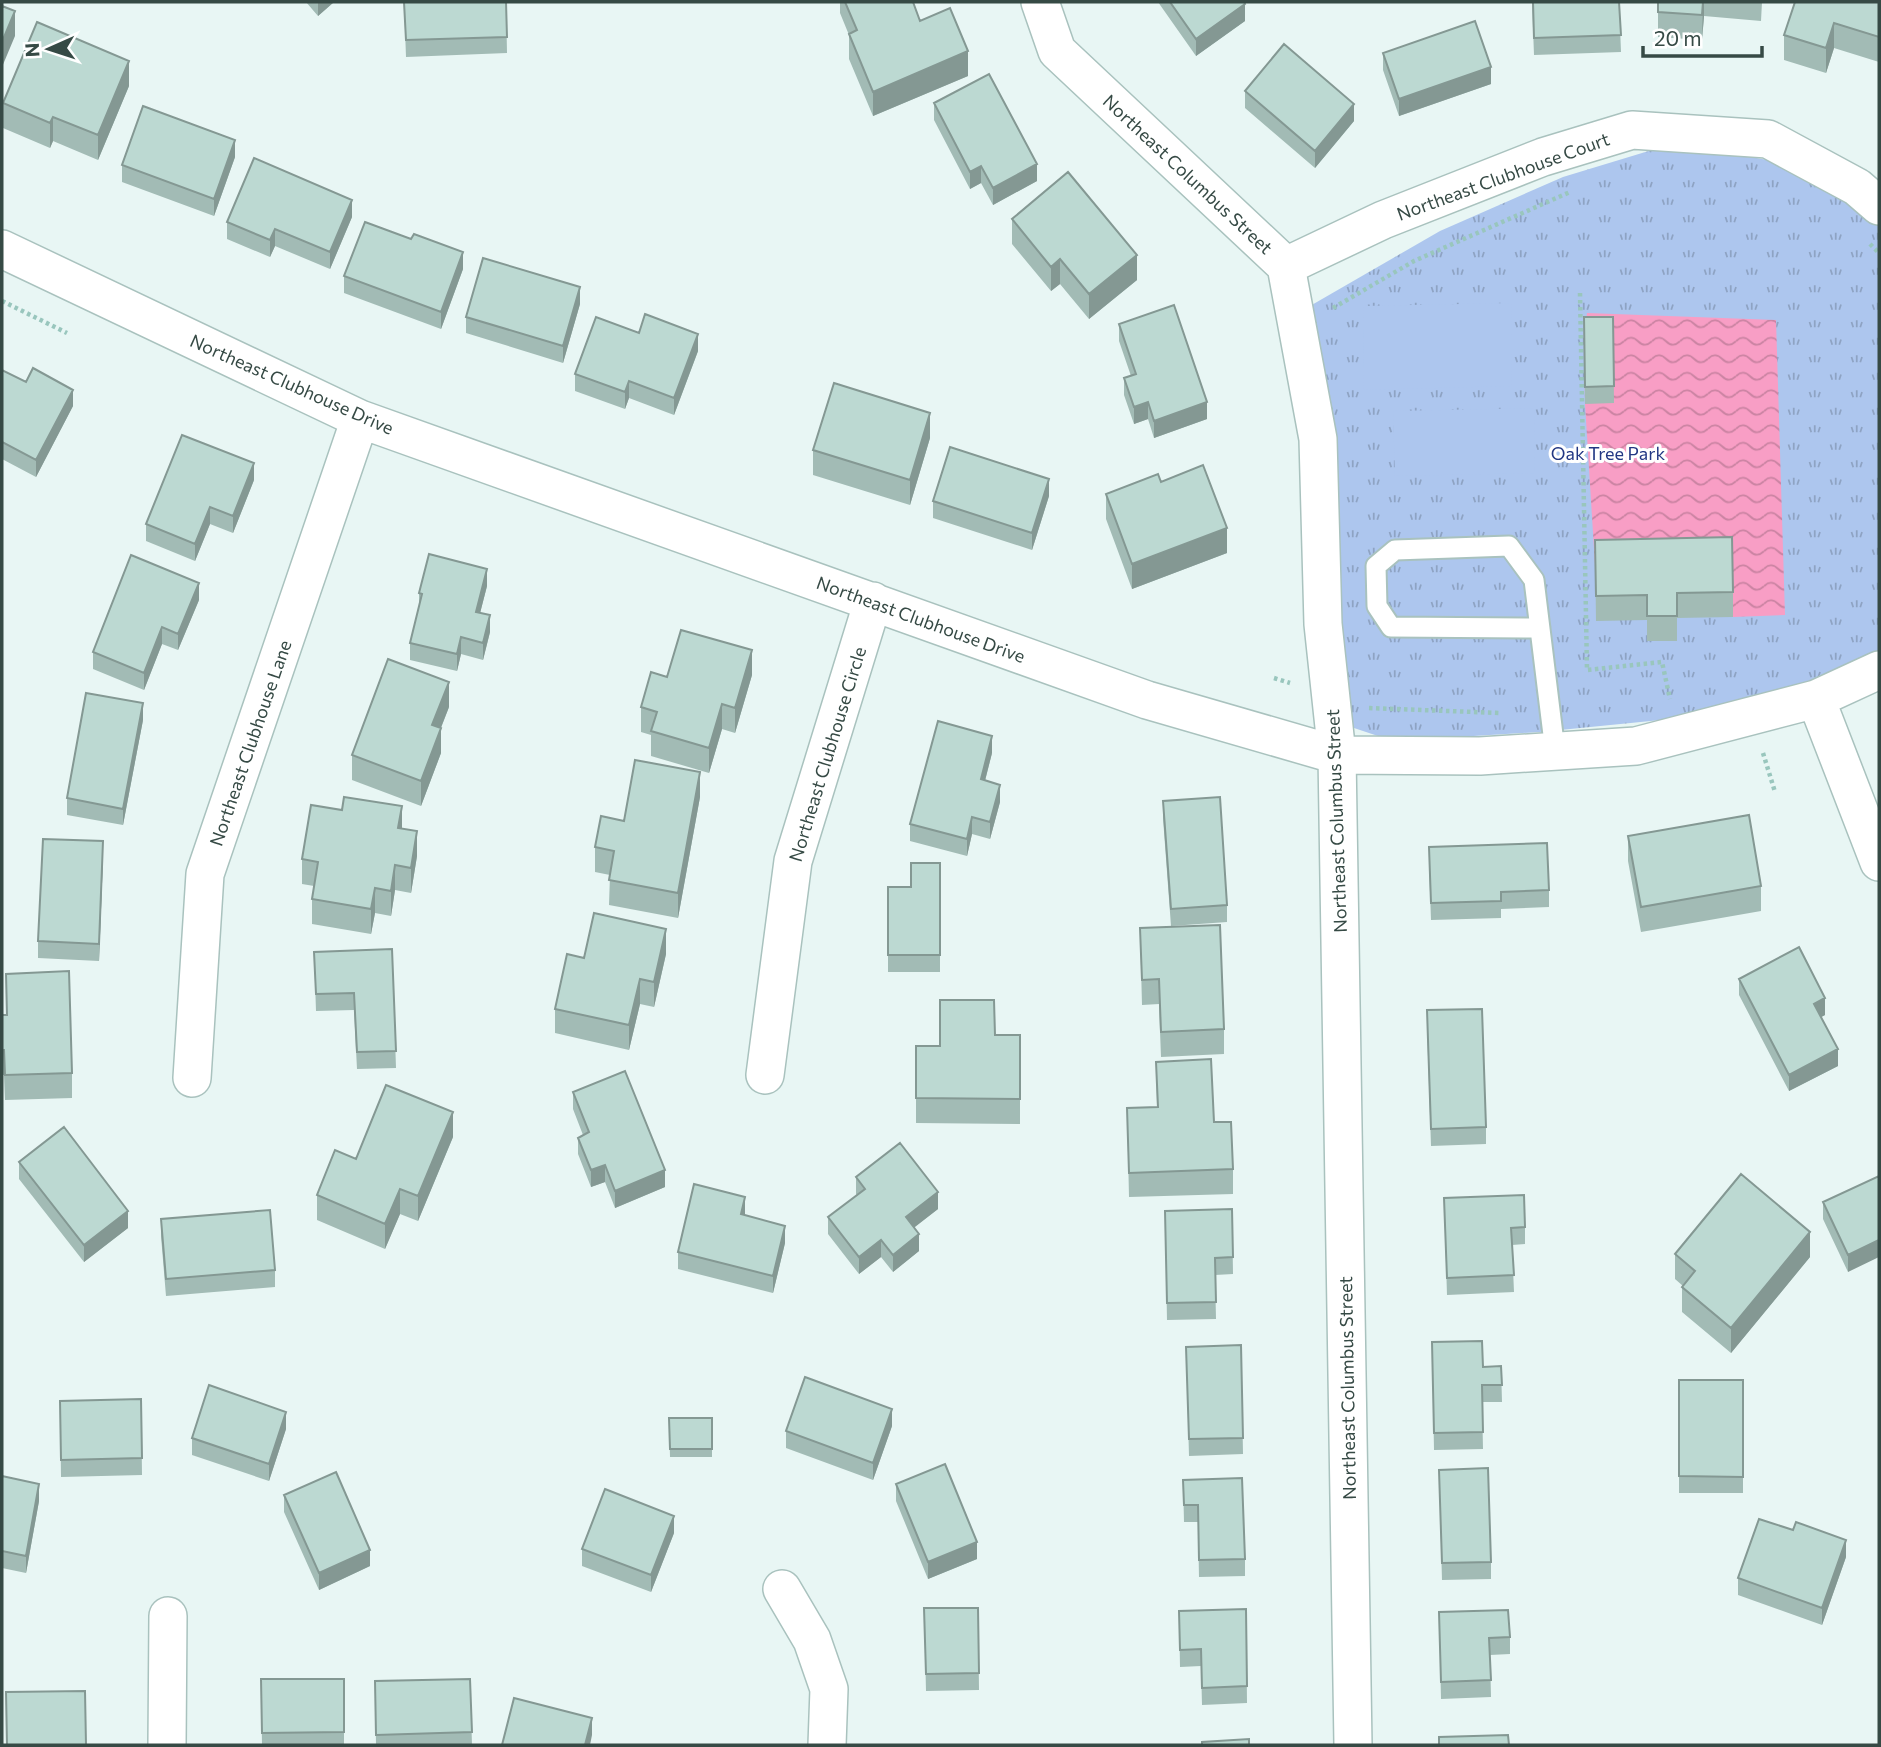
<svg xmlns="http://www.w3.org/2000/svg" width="1881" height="1747" viewBox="0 0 1881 1747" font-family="Commissioner,sans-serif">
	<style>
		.grass { fill: url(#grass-tufts) }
		.garden { fill: #adc6ee }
		.water { fill: url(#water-waves) }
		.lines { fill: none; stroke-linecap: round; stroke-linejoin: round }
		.lane-casing { stroke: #a9c2be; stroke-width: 23 }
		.street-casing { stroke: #a9c2be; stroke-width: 40 }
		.path { stroke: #99c6bd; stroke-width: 4.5; stroke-dasharray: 3.5 3.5; stroke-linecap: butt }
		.lane { stroke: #fff; stroke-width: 19 }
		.street { stroke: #fff; stroke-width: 37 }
		.wall { fill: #a2bbb5 }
		.shaded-wall { fill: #849893 }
		.building { fill: #bcd9d2; stroke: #849893; stroke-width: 2 }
		.labels { text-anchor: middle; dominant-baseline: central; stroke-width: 6; stroke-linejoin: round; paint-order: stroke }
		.street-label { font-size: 18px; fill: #364a45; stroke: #fff }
		.park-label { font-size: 18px; fill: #223783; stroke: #fff }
	</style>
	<defs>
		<pattern id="grass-tufts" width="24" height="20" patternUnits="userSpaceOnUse" patternTransform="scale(1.75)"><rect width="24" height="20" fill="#adc6ee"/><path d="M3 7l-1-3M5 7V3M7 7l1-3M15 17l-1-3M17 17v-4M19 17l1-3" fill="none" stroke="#8ea3c3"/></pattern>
		<pattern id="water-waves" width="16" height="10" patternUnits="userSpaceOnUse" patternTransform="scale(1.75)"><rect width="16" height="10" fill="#f89ec5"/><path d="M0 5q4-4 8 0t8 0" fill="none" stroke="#ca83a2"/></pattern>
	</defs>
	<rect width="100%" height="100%" fill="#e8f6f4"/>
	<!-- grass -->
	<path class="grass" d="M1675 143 1773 161 1867 211 1879 222V655L1844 672 1701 716 1540 732 1393 741 1354 728 1340 683 1310 306 1440 231 1563 177Z"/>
	<!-- garden -->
	<path class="garden" d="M1511 303 1512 386 1364 390 1363 306Z
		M1534 408 1535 473 1395 476 1393 411Z"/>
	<!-- water -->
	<path class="water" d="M1587 313 1776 320 1785 615 1733 617 1731 562 1595 565 1585 404 1584 334Z"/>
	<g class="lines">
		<!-- lane casing -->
		<g class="lane-casing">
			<path id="lane" d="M1540 628 1391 627 1377 606 1376 566 1395 550 1509 546 1534 580 1555 751"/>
		</g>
		<!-- street casing -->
		<g class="street-casing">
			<path id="street" d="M1040 2 1057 51 1286 266 1318 439 1323 624 1337 755 1353 1745
				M2 249 360 419 1147 700 1337 755 1480 756 1636 746 1816 699 1879 670
				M1286 266 1383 220 1543 157 1632 130 1768 139 1857 187 1879 206
				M1816 699 1879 862
				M765 1075 793 861 873 601
				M192 1078 205 874 360 419
				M782 1589 812 1640 829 1689 827 1745
				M167 1745 168 1616"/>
		</g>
		<!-- path -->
		<path class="path" d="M1870 244 1879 253
			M1580 293 1587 670 1662 662 1670 699
			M2 301 67 333
			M1333 308 1414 261 1570 192
			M1274 678 1290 683
			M1369 708 1500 713
			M1763 753 1775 792"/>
		<!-- lane -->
		<use href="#lane" class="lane"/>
		<!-- street -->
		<use href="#street" class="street"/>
	</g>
	<!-- wall -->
	<path class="wall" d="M306 2H334L318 16Z
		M404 2H506L507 53 406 57Z
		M840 2H913L920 21 968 76 873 116 849 59V35L840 13Z
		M1158 2H1244L1245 21 1196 56Z
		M1532 2H1619L1621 52 1534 55Z
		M1658 2H1762L1761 21 1704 16 1702 40 1658 37Z
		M1879 2V62L1834 48 1826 73 1784 60V35Z
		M1383 53 1491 84 1399 116 1383 70Z
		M129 86 98 160 53 141 50 148 3 128V103Z
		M1245 91 1354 121 1315 168 1245 108Z
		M934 103 1037 181 993 205 981 183 970 189 934 120Z
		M235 157 214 216 122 182V165Z
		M352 217 330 269 275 246 270 257 227 239V222Z
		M1012 219 1137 280 1089 319 1060 284 1051 291 1012 244Z
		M411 239 463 269 441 329 344 293V276Z
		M580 304 563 363 466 333V317Z
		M1584 317H1613L1614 403 1585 404Z
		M1119 324 1207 419 1154 438 1148 419 1134 424 1124 395V378L1131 376 1119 341Z
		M639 333 698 351 674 415 629 398 625 409 575 391V374Z
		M2 370 73 406 36 477 2 459Z
		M930 438 910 505 813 475V450Z
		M254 480 233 533 210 524 195 561 146 541V524Z
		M1161 482 1227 553 1132 589 1106 519V494Z
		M1049 496 1032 550 933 518V501Z
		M1595 540 1733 592V617L1677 618V641H1647V620L1596 621Z
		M487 586 480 613 490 632 483 660 461 654 457 671 410 660V643L419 608V593Z
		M199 600 178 650 162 644 144 690 93 669V652Z
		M752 675 735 733 722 729 709 773 651 756V735L641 732V707L667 677Z
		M449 707 441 728V753L421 806 352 780V755Z
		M143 720 123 825 67 815V798Z
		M992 753 985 781 1000 802 990 839 972 834 967 856 910 841V824Z
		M700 797 678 918 609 905 610 875 595 872V847L624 821Z
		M1163 801 1227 905V922L1171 926 1163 818Z
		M402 828 417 856 411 893 395 890 391 916 375 913 371 934 312 924V899L314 886 302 884V859Z
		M1628 836 1761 886V911L1641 932 1628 861Z
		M103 858 99 961 38 958V941Z
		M940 863V972H888V887H911Z
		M1429 864 1549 890V907L1501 909V918L1431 920Z
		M1140 928 1224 1029V1054L1161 1057 1159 1004 1142 1005Z
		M392 949 396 1068 357 1069 354 1010 316 1011 314 952Z
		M666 954 654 1007 640 1004 629 1050 555 1033V1009L584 958Z
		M6 974 72 1073V1098L5 1100 4 1075H2V1015H7Z
		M1739 979 1825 1015 1821 1017 1838 1066 1789 1091 1739 995Z
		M1427 1027 1486 1127V1144L1431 1146Z
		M995 1035H1020V1124L916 1123V1046H940Z
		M1156 1062 1214 1122 1233 1169V1194L1129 1197 1127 1108 1157 1107Z
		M573 1092 665 1187 615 1208 605 1182 591 1187 578 1154V1138L583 1135 573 1109Z
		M453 1137 418 1221 400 1214 385 1249 317 1220V1195L356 1159Z
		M19 1162 128 1228 84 1262 19 1179Z
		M1879 1176 1848 1272 1823 1219V1202Z
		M856 1177 938 1209 914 1227 919 1251 893 1272 881 1257 859 1274 828 1234V1217L857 1195 856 1194Z
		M1444 1198 1525 1227V1244L1512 1245 1514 1292 1447 1295Z
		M1232 1209 1233 1274 1215 1275 1216 1319 1167 1320 1165 1211Z
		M745 1215 785 1243 773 1293 678 1269V1252Z
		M161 1219 275 1270V1287L166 1296 161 1236Z
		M1675 1254 1810 1257 1731 1353 1682 1312V1287L1683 1286 1675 1279Z
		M1432 1342 1483 1367 1501 1366 1502 1402H1482L1483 1449 1434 1450Z
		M1241 1345 1243 1454 1189 1456 1186 1347Z
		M1679 1380H1743V1493H1679Z
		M141 1399 142 1475 61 1477 60 1401Z
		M669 1418H712V1457H670Z
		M892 1426 873 1480 786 1448V1431Z
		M286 1429 269 1481 192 1455V1438Z
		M1439 1470 1491 1562V1579L1442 1580Z
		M2 1476 39 1501 26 1573 2 1568Z
		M1183 1480 1245 1559V1576L1199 1577 1198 1522H1184Z
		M896 1484 977 1559 928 1579 896 1501Z
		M284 1495 370 1566 319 1590 284 1512Z
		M674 1533 651 1592 582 1566V1549Z
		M1846 1557 1822 1625 1738 1595V1578Z
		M924 1608H978L979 1690 926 1691Z
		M1246 1609 1247 1703 1202 1705 1201 1666 1180 1667 1179 1611Z
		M1439 1612 1510 1637V1654L1490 1655 1491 1697 1441 1699Z
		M261 1679H344V1745H262Z
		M470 1679 472 1745H376L375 1681Z"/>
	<!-- shaded-wall -->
	<path class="shaded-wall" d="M318 2H334L318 16Z
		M1703 2H1704V16L1702 40Z
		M1245 4V21L1196 56V39Z
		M15 11V36L2 67V42Z
		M1834 23V48L1826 73V48Z
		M968 51V76L873 116V92Z
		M129 61V86L98 160V135Z
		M1491 67V84L1399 116V99Z
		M1354 104V121L1315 168V151Z
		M53 117V141L50 148V123Z
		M235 140V157L214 216V199Z
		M1037 164V181L993 205V188Z
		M981 166V183L970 189V172Z
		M352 200V217L330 269V252Z
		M275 229V246L270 257V240Z
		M463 252V269L441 329V312Z
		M1137 255V280L1089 319V294Z
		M1060 259V284L1051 291V267Z
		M580 287V304L563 363V346Z
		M698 334V351L674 415V398Z
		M629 381V398L625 409V392Z
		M73 390V406L36 477V460Z
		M1148 402V419L1134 424V407Z
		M1207 402V419L1154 438V421Z
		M930 413V438L910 505V480Z
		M254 463V480L233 533V516Z
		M1049 479V496L1032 550V533Z
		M210 507V524L195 561V544Z
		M1227 528V553L1132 589V564Z
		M487 569V586L476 629V612Z
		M199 583V600L178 650V634Z
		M490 615V632L483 660V643Z
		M162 627V644L144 690V673Z
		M461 637V654L457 671V654Z
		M752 650V675L735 733V708Z
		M449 682V707L432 750V725Z
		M143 703V720L123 825V809Z
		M722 704V729L709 773V748Z
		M441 728V753L421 806V781Z
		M992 736V753L981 796V779Z
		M700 772V797L678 918V893Z
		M1000 785V802L990 839V822Z
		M402 806V831L398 828Z
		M972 817V834L967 856V839Z
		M417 831V856L411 893V868Z
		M103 841V858L99 961V944Z
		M395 865V890L391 916V891Z
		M375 888V913L371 934V909Z
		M666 929V954L654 1007V982Z
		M640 979V1004L629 1050V1025Z
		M1825 998V1015L1814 1021V1004Z
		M1838 1049V1066L1789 1091V1075Z
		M453 1112V1137L418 1221V1196Z
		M605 1165V1182L591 1187V1170Z
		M665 1170V1187L615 1208V1191Z
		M400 1189V1214L385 1249V1224Z
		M938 1192V1209L906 1234V1217Z
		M745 1197V1214L741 1231V1214Z
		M128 1211V1228L84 1262V1245Z
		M785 1226V1243L773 1293V1276Z
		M1810 1232V1257L1731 1353V1328Z
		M919 1234V1251L893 1272V1255Z
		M881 1240V1257L859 1274V1257Z
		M1879 1240V1257L1848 1272V1255Z
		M892 1409V1426L873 1480V1463Z
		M286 1412V1429L269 1481V1464Z
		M39 1484V1501L26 1573V1556Z
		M674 1516V1533L651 1592V1575Z
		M1846 1540V1557L1822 1625V1608Z
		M977 1542V1559L928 1579V1562Z
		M370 1550V1566L319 1590V1573Z
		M592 1718V1735L590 1745H585Z"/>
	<!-- building -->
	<path class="building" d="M404 2H506L507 37 406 40Z
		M845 2H913L920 21 950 8 968 51 873 92 849 34 857 30Z
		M1170 2H1244L1245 4 1196 39Z
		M1533 2H1619L1621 35 1534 38Z
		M1658 2H1703L1702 15 1658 12Z
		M1795 2H1879V37L1834 23 1826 48 1784 35Z
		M2 6 15 11 2 42Z
		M1475 21 1491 67 1399 99 1383 53Z
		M37 22 129 61 98 135 53 117 50 123 3 103Z
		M1284 44 1354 104 1315 151 1245 91Z
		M989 74 1037 164 993 188 981 166 970 172 934 103Z
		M143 106 235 140 214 199 122 165Z
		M254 158 352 200 330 252 275 229 270 240 227 222Z
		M1068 172 1137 255 1089 294 1060 259 1051 267 1012 219Z
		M365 222 411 239 414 234 463 252 441 312 344 276Z
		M483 258 580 287 563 346 466 317Z
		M1174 305 1207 402 1154 421 1148 402 1134 407 1124 378 1136 374 1119 324Z
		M645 314 698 334 674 398 629 381 625 392 575 374 596 317 639 333Z
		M1584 317H1613L1614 386 1585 387Z
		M33 368 73 390 36 460 2 442V370L26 382Z
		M834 383 930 413 910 480 813 450Z
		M182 435 254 463 233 516 210 507 195 544 146 524Z
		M950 447 1049 479 1032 533 933 501Z
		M1203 465 1227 528 1132 564 1106 494 1158 474 1161 482Z
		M1732 537 1733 592 1677 593V616H1647V595L1596 596 1595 540Z
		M429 554 487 569 476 612 490 615 483 643 461 637 457 654 410 643 422 594 419 593Z
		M131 555 199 583 178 634 162 627 144 673 93 652Z
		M681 630 752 650 735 708 722 704 709 748 651 731 657 712 641 707 651 672 667 677Z
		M388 659 449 682 432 725 441 728 421 781 352 755Z
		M86 693 143 703 123 809 67 798Z
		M938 721 992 736 981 779 1000 785 990 822 972 817 967 839 910 824Z
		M635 760 700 772 678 893 609 880 614 851 595 847 601 816 624 821Z
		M344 797 402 806 398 828 417 831 411 868 395 865 391 891 375 888 371 909 312 899 318 862 302 859 311 805 342 810Z
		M1220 797 1227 905 1171 909 1163 801Z
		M1749 815 1761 886 1641 907 1628 836Z
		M43 839 103 841 99 944 38 941Z
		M1547 843 1549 890 1501 892V901L1431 903 1429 847Z
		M911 863H940V955H888V887H911Z
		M594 913 666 929 654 982 640 979 629 1025 555 1009 567 954 584 958Z
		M1220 925 1224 1029 1161 1032 1159 979 1142 980 1140 928Z
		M1799 947 1825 998 1814 1004 1838 1049 1789 1075 1739 979Z
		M392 949 396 1051 357 1052 354 993 316 994 314 952Z
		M69 971 72 1073 5 1075 4 1050H2V1015H7L6 974Z
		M940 1000H994L995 1035H1020V1099L916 1098V1046H940Z
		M1482 1009 1486 1127 1431 1129 1427 1010Z
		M1211 1059 1214 1122H1231L1233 1169 1129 1173 1127 1108 1158 1107 1156 1062Z
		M625 1071 665 1170 615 1191 605 1165 591 1170 578 1138 589 1132 573 1092Z
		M386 1085 453 1112 418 1196 400 1189 385 1224 317 1195 335 1150 356 1159Z
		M64 1127 128 1211 84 1245 19 1162Z
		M900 1143 938 1192 906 1217 919 1234 893 1255 881 1240 859 1257 828 1217 865 1189 856 1177Z
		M1741 1174 1810 1232 1731 1328 1682 1287 1695 1271 1675 1254Z
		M1879 1176V1240L1848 1255 1823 1202Z
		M694 1184 745 1197 741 1214 785 1226 773 1276 678 1252Z
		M1524 1195 1525 1227 1511 1228 1514 1275 1447 1278 1444 1198Z
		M1232 1209 1233 1257 1215 1258 1216 1302 1167 1303 1165 1211Z
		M270 1210 275 1270 166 1279 161 1219Z
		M1482 1341 1483 1367 1501 1366 1502 1385H1482L1483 1432 1434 1433 1432 1342Z
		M1241 1345 1243 1438 1189 1439 1186 1347Z
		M805 1377 892 1409 873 1463 786 1431Z
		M1679 1380H1743V1477L1679 1476Z
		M209 1385 286 1412 269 1464 192 1438Z
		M141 1399 142 1458 61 1460 60 1401Z
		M669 1418H712V1449H670Z
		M945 1464 977 1542 928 1562 896 1484Z
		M1488 1468 1491 1562 1442 1563 1439 1470Z
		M336 1472 370 1550 319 1573 284 1495Z
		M2 1476 39 1484 26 1556 2 1551Z
		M1242 1478 1245 1559 1199 1560 1198 1505H1184L1183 1480Z
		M605 1489 674 1516 651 1575 582 1549Z
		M1759 1519 1793 1530 1796 1522 1846 1540 1822 1608 1738 1578Z
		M924 1608H978L979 1673 926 1674Z
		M1246 1609 1247 1686 1202 1688 1201 1649 1180 1650 1179 1611Z
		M1508 1610 1510 1637 1489 1638 1491 1680 1441 1682 1439 1612Z
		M261 1679H344V1732L262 1733Z
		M470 1679 472 1732 376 1735 375 1681Z
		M85 1691 86 1745H7L6 1692Z
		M514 1698 592 1718 585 1745H502Z
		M1508 1735 1509 1745H1439V1737Z
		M1249 1739V1745H1202V1742Z"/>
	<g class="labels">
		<!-- street labels -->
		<g class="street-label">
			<text transform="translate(1188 174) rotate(43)">Northeast Columbus Street</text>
			<text transform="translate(1503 176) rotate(-20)">Northeast Clubhouse Court</text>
			<text transform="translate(292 384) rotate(24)">Northeast Clubhouse Drive</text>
			<text transform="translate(921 619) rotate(20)">Northeast Clubhouse Drive</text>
			<text transform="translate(250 743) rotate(-71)">Northeast Clubhouse Lane</text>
			<text transform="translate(827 754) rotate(-73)">Northeast Clubhouse Circle</text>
			<text transform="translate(1336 821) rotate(-92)">Northeast Columbus Street</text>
			<text transform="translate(1347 1388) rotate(-91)">Northeast Columbus Street</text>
		</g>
		<!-- park labels -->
		<g class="park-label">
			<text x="1608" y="453">Oak Tree Park</text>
		</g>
	</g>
	<!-- border -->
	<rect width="1881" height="1747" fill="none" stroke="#364a45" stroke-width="7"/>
	<!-- north arrow -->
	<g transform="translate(49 49) rotate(267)" stroke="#ffffff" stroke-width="5" paint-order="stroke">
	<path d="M0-5L12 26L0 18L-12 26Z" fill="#364a45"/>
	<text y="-10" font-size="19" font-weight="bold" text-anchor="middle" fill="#364a45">N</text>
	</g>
	<!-- scale -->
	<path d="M1643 46v10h119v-10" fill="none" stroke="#364a45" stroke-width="3.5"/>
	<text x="1654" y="46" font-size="21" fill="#364a45" stroke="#ffffff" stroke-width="5" paint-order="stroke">20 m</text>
</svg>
